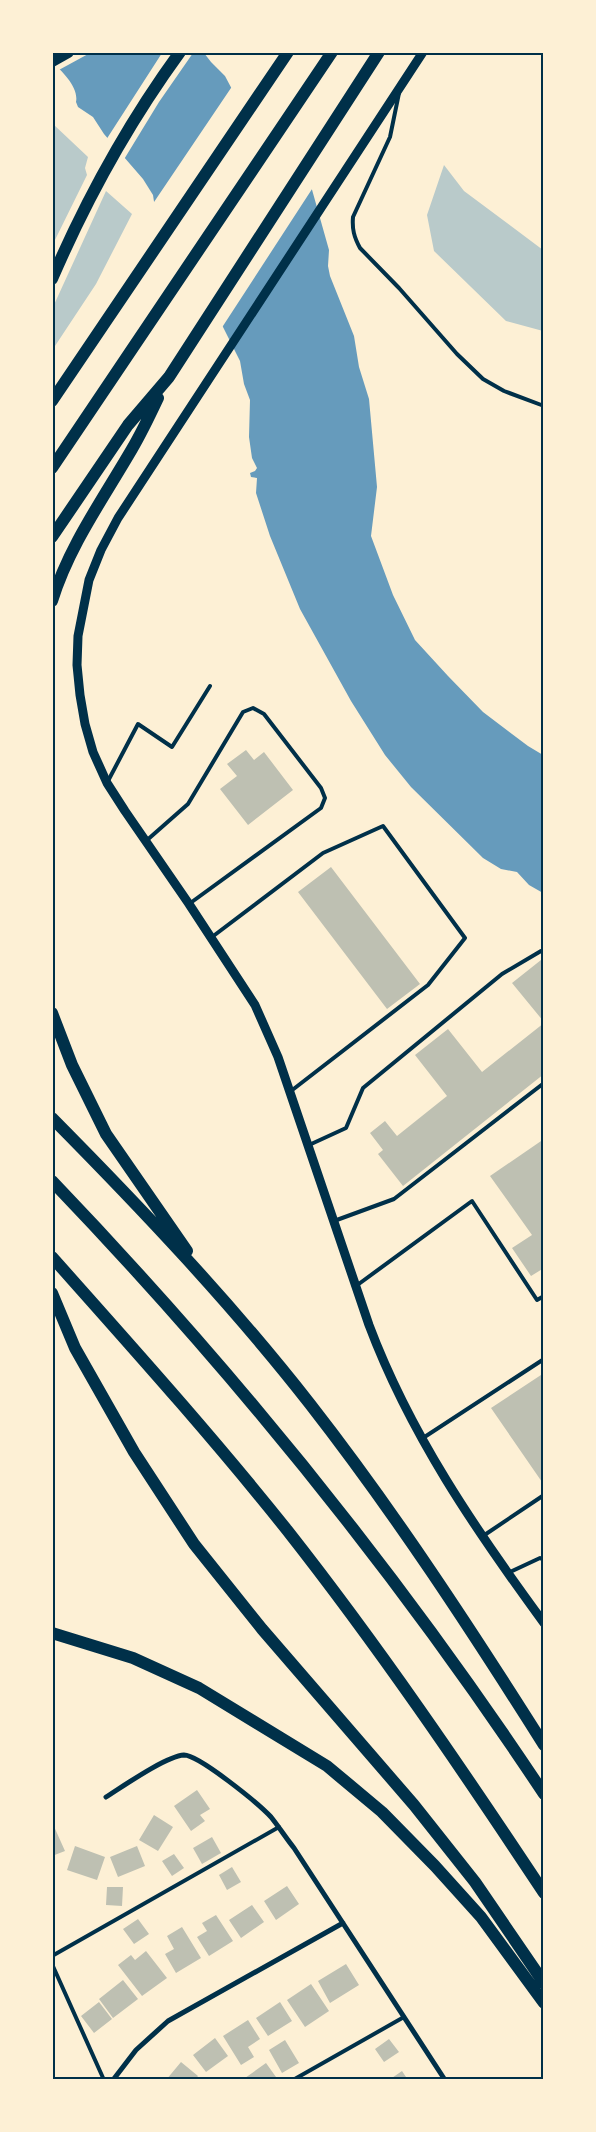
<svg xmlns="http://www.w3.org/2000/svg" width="596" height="2132" viewBox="0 0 596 2132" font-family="Georgia,serif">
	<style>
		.green { fill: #b9caca }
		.water { fill: #669bbc }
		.pier { fill: #fdf0d5 }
		.building { fill: #bec0b2 }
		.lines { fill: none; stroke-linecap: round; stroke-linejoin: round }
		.service { stroke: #003049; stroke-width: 4 }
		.minor { stroke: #003049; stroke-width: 5 }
		.tertiary { stroke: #003049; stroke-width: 9 }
		.motorway { stroke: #003049; stroke-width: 12 }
		.neatline { fill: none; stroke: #003049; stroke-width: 2 }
	</style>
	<rect width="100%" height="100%" fill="#fdf0d5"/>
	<!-- green -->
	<path class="green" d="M53 124 88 157 85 168 87 175 53 244Z
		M444 165 464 191 543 250V331L506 321 434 251 427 215Z
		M106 191 132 214 96 284 53 349V307Z"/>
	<!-- water -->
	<path class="water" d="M53 53H204L211 62 225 76 234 93 309 179 329 250 328 266 330 276 354 336 359 367 369 399 377 487 371 536 393 595 415 640 448 676 483 712 528 746 543 755V893L529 885 517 872 501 869 483 858 411 787 385 755 351 701 300 609 270 536 256 493 257 478 251 477 250 473 255 471 257 468 252 458 249 437 250 400 244 384 240 361 217 315 156 215 153 195 143 179 104 134 93 117 78 107 76 102C79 87 62 72 53 62Z"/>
	<!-- pier -->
	<path class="pier" d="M53 53H90L57 71 52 66Z
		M162 53H193L159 102 123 161 106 140Z
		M233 85 236 92 292 144 312 178 314 186 221 329 176 257 154 216 152 205Z"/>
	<!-- building -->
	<path class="building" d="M246 750 254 760 264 752 293 790 248 825 220 789 237 776 227 764Z
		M331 867 420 984 387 1009 298 892Z
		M541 960 544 963V1022L512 983Z
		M544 1023V1074L403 1186 378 1154 383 1150 370 1133 385 1121 397 1136 447 1096 415 1055 448 1029 482 1072Z
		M544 1139V1268L531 1276 512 1248 532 1235 490 1176Z
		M544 1373V1480L542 1482 491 1408Z
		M197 1790 210 1809 200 1815 205 1821 191 1831 174 1806Z
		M154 1815 173 1827 158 1851 139 1840Z
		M52 1822 65 1851 52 1856Z
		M212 1837 221 1853 202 1864 193 1848Z
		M75 1846 105 1857 97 1880 67 1870Z
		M137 1846 145 1866 118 1877 110 1857Z
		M174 1854 184 1868 172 1876 162 1861Z
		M232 1867 241 1882 227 1890 219 1875Z
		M287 1886 299 1904 276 1920 264 1901Z
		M107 1887H123L122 1906 106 1905Z
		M252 1905 264 1922 241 1938 229 1920Z
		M216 1915 233 1941 209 1956 197 1937 207 1931 202 1923Z
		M138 1919 149 1934 134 1944 123 1929Z
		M182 1927 201 1958 176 1973 165 1954 174 1949 167 1936Z
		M146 1951 167 1978 142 1996 118 1965 131 1955 135 1960Z
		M346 1964 359 1985 330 2003 318 1981Z
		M123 1980 138 1999 113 2018 99 1999Z
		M311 1984 329 2011 305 2027 287 2000Z
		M99 2002 112 2019 94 2033 81 2016Z
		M280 2002 292 2021 268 2036 256 2018Z
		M248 2020 260 2039 248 2047 254 2057 241 2065 223 2036Z
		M215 2038 228 2056 206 2072 193 2055Z
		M389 2039 399 2052 384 2062 375 2049Z
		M285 2040 299 2063 282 2073 269 2050Z
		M181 2062 198 2076 195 2080H166Z
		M266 2063 276 2077 273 2080H247L245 2078Z
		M402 2071 408 2080H389Z"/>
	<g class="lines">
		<!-- service -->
		<path class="service" d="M399 93 390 137 353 217C352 229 354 237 360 248L399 288 457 354 483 379 504 391 544 406
			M108 781 138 724 172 747 210 686
			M146 841 188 804 243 712 253 708 264 714 321 788 325 798 321 808 189 904
			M212 937 323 853 383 826 465 938 428 985 291 1091
			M309 1145 346 1128 363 1088 502 974 541 951 544 952
			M334 1221 394 1199 544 1083
			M356 1286 472 1201 537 1300 544 1296
			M423 1438 544 1359
			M483 1536 544 1495
			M508 1573 540 1558 544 1560
			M52 1956 279 1827
			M52 1964 104 2080
			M293 2080 404 2017"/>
		<!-- minor -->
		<path class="minor" d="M106 1797C122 1787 166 1756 184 1755 199 1755 259 1804 271 1817 279 1827 286 1838 294 1848L445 2080
			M113 2080 136 2050 168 2021 343 1923"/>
		<!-- tertiary -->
		<path class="tertiary" d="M423 52 118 518 101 550 89 580 78 636 77 665 80 695 85 724 93 752 107 783 125 811 189 904 255 1005 278 1057 369 1325C410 1434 475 1529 544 1623"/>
		<!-- motorway -->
		<path class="motorway" d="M52 61 68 52
			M52 279C86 200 129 122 180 52
			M52 401 288 52
			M52 468 332 52
			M52 537 128 425 169 377 379 52
			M52 601C69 546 103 499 132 449 142 432 150 415 158 398
			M52 1013 72 1065 106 1134 187 1251
			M52 1118C142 1209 231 1303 310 1404 395 1513 470 1628 544 1745
			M52 1181C234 1371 399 1575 544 1794
			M52 1257C132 1347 212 1436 287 1530 379 1647 462 1769 544 1893
			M52 1293 75 1348 134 1452 194 1544 262 1629 414 1805 475 1882 544 1983
			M52 1633 133 1658 199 1688 327 1766 382 1812 435 1866 481 1917 544 2003"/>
	</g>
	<!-- border -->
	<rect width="596" height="2132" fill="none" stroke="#fdf0d5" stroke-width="108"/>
	<rect x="54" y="54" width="488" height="2024" class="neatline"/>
</svg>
